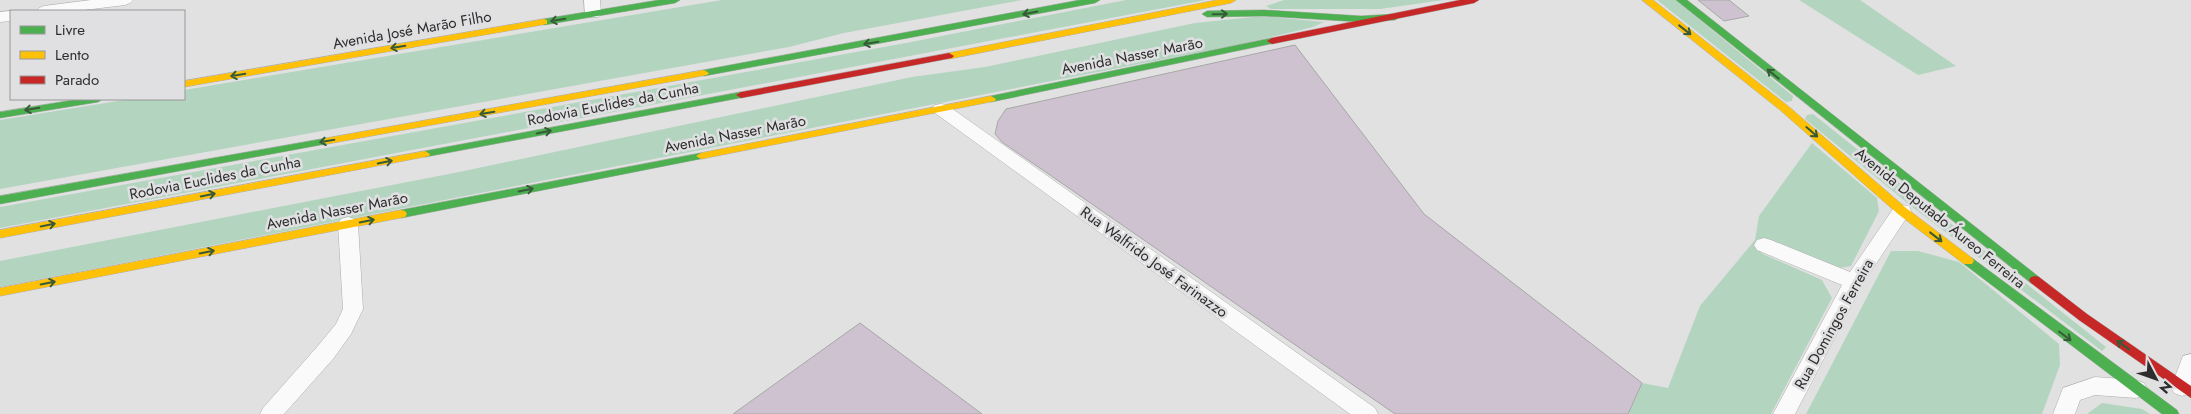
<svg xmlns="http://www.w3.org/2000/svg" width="2191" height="414" viewBox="0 0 2191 414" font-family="Jost,sans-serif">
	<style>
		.green { fill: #b3d5c0 }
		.building { fill: #cfc2d0; stroke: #a7a7a7 }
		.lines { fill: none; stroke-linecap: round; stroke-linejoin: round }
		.street-casing { stroke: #adadad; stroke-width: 1 }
		.fast-casing { stroke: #adadad; stroke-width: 1 }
		.slow-casing { stroke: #adadad; stroke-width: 1 }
		.jam-casing { stroke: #adadad; stroke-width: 1 }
		.street { fill: #fafafa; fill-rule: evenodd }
		.fast { fill: #4caf50; fill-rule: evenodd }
		.slow { fill: #ffc107; fill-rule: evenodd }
		.jam { fill: #c62828; fill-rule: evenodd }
		.oneway { stroke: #385a39 }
		.labels { text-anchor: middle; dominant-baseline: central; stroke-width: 5; stroke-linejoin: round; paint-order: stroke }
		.street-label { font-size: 15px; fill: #2d2d2d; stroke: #e0e0e2 }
	</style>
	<rect width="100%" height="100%" fill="#e1e1e1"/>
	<!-- green -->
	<path class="green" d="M722 0H1022L844 33 789 47 0 189V120L130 99H184V90Z
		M1126 0H1206L0 228V207L906 43Z
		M1284 0H1444L1380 9H1271L1266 6Z
		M1657 0H1675L1793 96 1792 101 1786 102Z
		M1799 0H1860L1956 66 1918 75Z
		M1262 16 1324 22 1313 27 1241 44 0 287V261L459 172 912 77 985 67 1195 23Z
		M1813 114 2106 347 2102 351 1911 206 1805 119 1807 115Z
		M1812 143 1877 198 1879 211 1851 266 1834 269 1768 241 1758 239 1755 247 1763 254 1822 280 1832 298 1771 414H1628L1642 383 1668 388 1700 306 1755 240 1759 216Z
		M1891 251H1918L1959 262 2059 344 2060 365 2042 414H1806Z
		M2102 403 2142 409 2150 414H2087Z"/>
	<!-- building -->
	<path class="building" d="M1698 0H1729L1749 16 1724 21Z
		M1295 45 1424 214 1642 383 1628 414H1395L1050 175 1002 142 995 134 998 121 1006 109Z
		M860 323 982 414H733Z"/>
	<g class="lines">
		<!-- street casing -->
		<g class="street-casing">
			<path id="street" d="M91 0H133L130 3 125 5 76 11H36L39 8 44 6Z
				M584 0H600L601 14 598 17H588L585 14Z
				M11 11V21L0 22V12Z
				M941 104 947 105 1375 408 1378 414H1350L935 113 932 109 935 105Z
				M1902 205 1909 206 1911 211 1862 285 1795 414H1773L1842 285 1757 250 1754 245 1757 240 1764 238 1771 240 1850 272 1895 206Z
				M348 217 355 219 358 224 363 309 351 334 333 359 284 414H260L263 408 317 347 336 324 343 309 338 224 341 219Z
				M2191 354V391L2190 393 2182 396 2174 393 2171 387 2183 356Z
				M2095 377 2136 380 2144 383 2147 389 2144 395 2136 398 2095 395 2080 400 2075 414H2053L2063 388Z"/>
		</g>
		<!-- fast casing -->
		<g class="fast-casing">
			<path id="fast" d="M659 0H680L675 3 544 25 539 22 544 19Z
				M1080 0H1100L1095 3 704 76 699 73 704 70Z
				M1676 0H1687L2039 277 2041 280 2039 283H2031Z
				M1264 10 1361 16 1395 14 1400 17 1395 20 1361 22 1264 16 1207 17 1202 14 1207 11Z
				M1272 38 1277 41 1275 43 991 102 986 99 991 96Z
				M741 92 746 95 745 97 425 157 420 154 425 151Z
				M80 99H103L98 102 0 118V112Z
				M327 138 331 139 332 141 331 143 0 204V196Z
				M701 153 705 154 706 156 705 158 401 218 395 214 401 210Z
				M1968 257 1972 258 2177 410 2179 414H2162L1964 264 1962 261 1964 258Z"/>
		</g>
		<!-- slow casing -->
		<g class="slow-casing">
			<path id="slow" d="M1217 0H1236L1231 3 949 59 944 56 949 53Z
				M1642 0H1653L1788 106 1906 208 1972 258 1974 261 1972 264H1964L1898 214 1780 110Z
				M544 19 547 20V24L184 87V81Z
				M704 70 709 73 707 75 327 144 322 141 327 138Z
				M991 96 996 99 995 101 701 159 696 156 701 153Z
				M425 151 430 154 429 156 0 238V230Z
				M401 210 405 211 407 214 405 217 0 296V288Z"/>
		</g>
		<!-- jam casing -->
		<g class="jam-casing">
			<path id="jam" d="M1460 0H1479L1474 3 1272 44 1267 41 1272 38Z
				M949 53 954 56 952 58 741 98 736 95 741 92Z
				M2035 276 2039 277 2087 314 2191 386V398L2079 320 2031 283 2029 280 2031 277Z"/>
		</g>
		<!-- street -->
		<use href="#street" class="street"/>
		<!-- fast -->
		<use href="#fast" class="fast"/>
		<!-- slow -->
		<use href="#slow" class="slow"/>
		<!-- jam -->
		<use href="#jam" class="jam"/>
	</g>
	<!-- one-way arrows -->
	<defs><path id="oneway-shaft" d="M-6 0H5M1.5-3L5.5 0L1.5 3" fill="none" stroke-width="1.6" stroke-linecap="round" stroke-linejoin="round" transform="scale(1.25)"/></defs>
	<g class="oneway">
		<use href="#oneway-shaft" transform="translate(1030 13) rotate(169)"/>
		<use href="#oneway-shaft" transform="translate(1220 14) rotate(-1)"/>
		<use href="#oneway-shaft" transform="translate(558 20) rotate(170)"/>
		<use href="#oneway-shaft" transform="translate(1685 30) rotate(38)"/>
		<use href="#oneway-shaft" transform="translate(871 43) rotate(170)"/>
		<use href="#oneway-shaft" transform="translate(398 47) rotate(170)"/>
		<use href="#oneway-shaft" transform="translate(1773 74) rotate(-141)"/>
		<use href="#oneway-shaft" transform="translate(238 75) rotate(170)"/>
		<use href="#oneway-shaft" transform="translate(32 109) rotate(171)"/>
		<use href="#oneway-shaft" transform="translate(487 113) rotate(170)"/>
		<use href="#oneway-shaft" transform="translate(544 132) rotate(-11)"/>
		<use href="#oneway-shaft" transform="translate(1812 132) rotate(41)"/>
		<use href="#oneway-shaft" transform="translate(327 141) rotate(170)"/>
		<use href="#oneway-shaft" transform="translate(385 162) rotate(-11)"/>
		<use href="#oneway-shaft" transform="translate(526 190) rotate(-11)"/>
		<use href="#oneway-shaft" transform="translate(208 195) rotate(-11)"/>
		<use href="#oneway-shaft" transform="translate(367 221) rotate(-11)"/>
		<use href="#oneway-shaft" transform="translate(48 225) rotate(-11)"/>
		<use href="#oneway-shaft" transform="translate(1936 237) rotate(38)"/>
		<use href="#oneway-shaft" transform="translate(207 252) rotate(-11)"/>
		<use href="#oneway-shaft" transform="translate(48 283) rotate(-11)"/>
		<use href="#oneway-shaft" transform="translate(2065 336) rotate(37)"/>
		<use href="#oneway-shaft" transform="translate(2123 345) rotate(-144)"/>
	</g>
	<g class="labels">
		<!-- street labels -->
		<g class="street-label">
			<text transform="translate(412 30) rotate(-10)">Avenida José Marão Filho</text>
			<text transform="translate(1132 56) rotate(-11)">Avenida Nasser Marão</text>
			<text transform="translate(613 104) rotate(-11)">Rodovia Euclides da Cunha</text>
			<text transform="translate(735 134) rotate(-11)">Avenida Nasser Marão</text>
			<text transform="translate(215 178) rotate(-11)">Rodovia Euclides da Cunha</text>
			<text transform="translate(337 211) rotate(-11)">Avenida Nasser Marão</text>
			<text transform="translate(1940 218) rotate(39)">Avenida Deputado Áureo Ferreira</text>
			<text transform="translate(1154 262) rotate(36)">Rua Walfrido José Farinazzo</text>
			<text transform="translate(1834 324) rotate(-61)">Rua Domingos Ferreira</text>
		</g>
	</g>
	<!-- legend -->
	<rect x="10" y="10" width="175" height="90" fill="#e0e0e2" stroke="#98989a"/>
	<rect x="20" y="26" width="25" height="8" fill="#4caf50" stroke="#98989a"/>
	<text x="55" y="35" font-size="15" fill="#2d2d2d">Livre</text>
	<rect x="20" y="51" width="25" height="8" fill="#ffc107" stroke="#98989a"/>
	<text x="55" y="60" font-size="15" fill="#2d2d2d">Lento</text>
	<rect x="20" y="76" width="25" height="8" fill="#c62828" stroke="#98989a"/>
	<text x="55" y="85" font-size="15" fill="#2d2d2d">Parado</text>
	<!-- north arrow -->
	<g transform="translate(2156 379) rotate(131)" stroke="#e0e0e2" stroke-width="4" paint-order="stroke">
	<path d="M0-4L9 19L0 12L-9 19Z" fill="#2d2d2d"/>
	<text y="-8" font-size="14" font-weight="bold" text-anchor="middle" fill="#2d2d2d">N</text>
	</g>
</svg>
